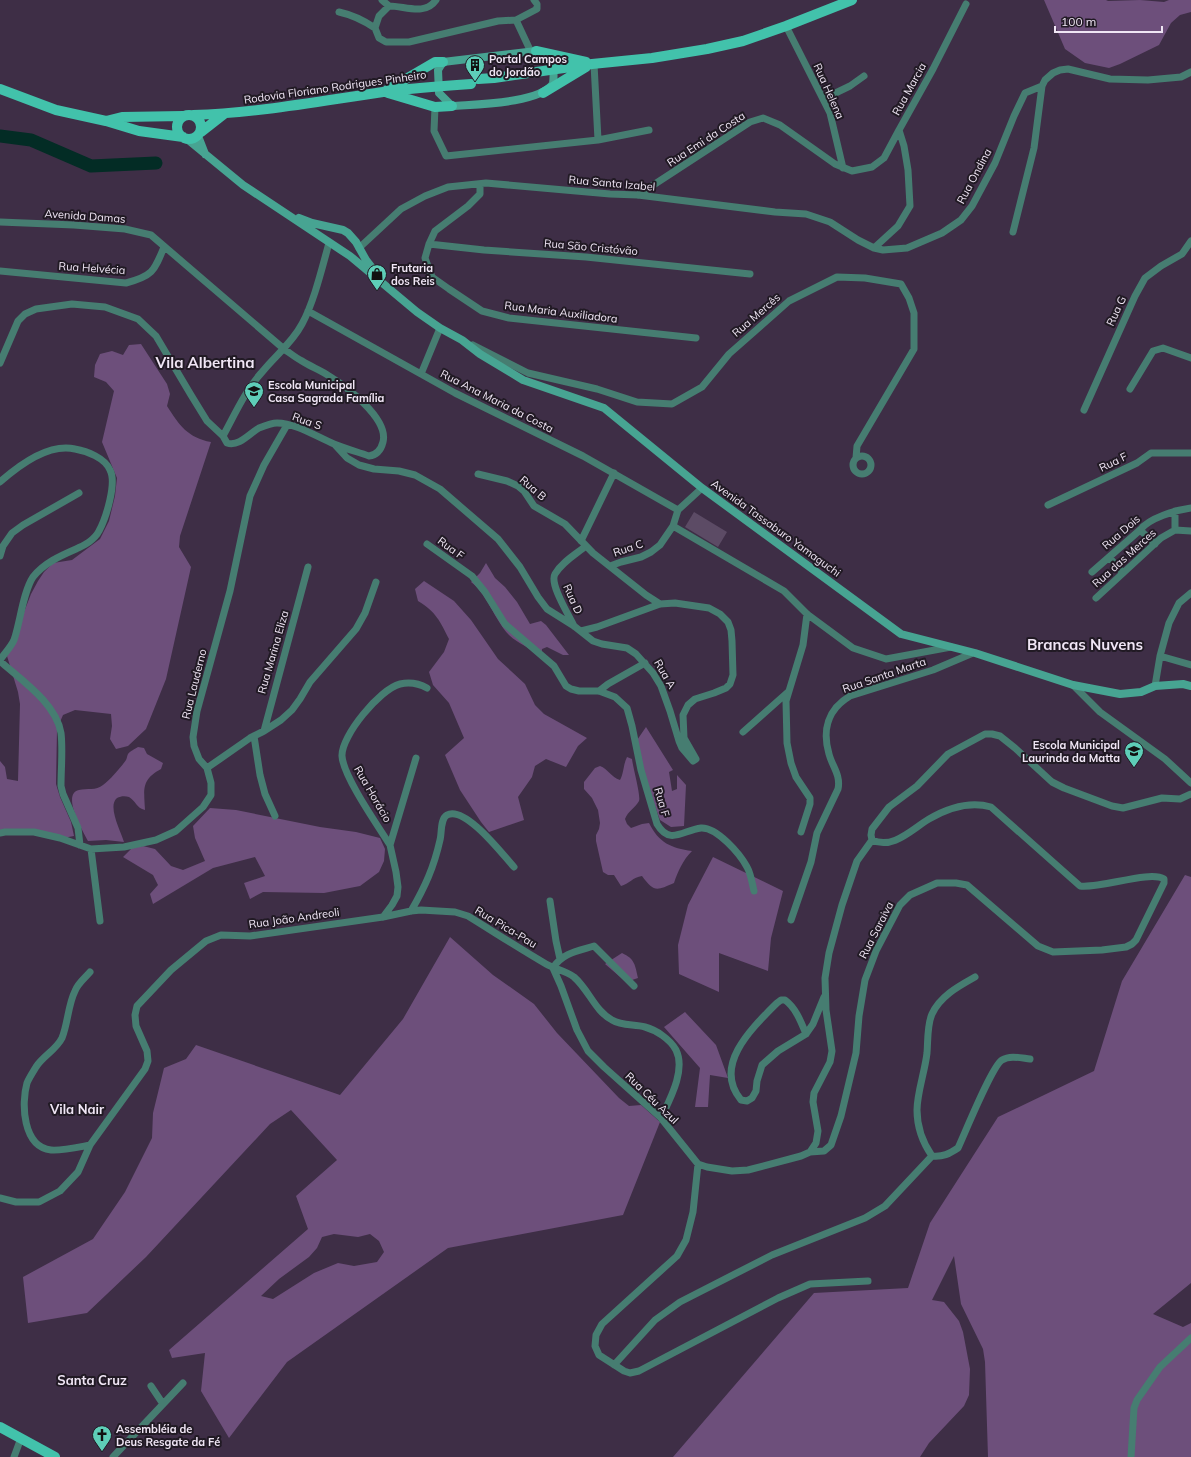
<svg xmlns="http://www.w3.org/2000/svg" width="1191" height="1457" viewBox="0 0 1191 1457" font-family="Mulish,sans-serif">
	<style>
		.green { fill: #5c4b65 }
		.forest { fill: #6d4f7b; fill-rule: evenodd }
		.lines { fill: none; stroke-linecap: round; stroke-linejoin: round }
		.river { stroke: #032c25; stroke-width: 13 }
		.street { stroke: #467d71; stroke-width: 7 }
		.secondary { stroke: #47a492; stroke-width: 8 }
		.primary { stroke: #42c2ab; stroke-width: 10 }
		.labels { text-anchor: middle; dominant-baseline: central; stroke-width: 4; stroke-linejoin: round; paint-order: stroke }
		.poi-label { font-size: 11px; font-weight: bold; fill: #f0e6f5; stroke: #211a24; text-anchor: start }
		.street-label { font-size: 11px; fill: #f0e6f5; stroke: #211a24 }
		.quarter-label { font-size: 13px; font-weight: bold; fill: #f0e6f5; stroke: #211a24 }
		.district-label { font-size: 15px; font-weight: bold; fill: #f0e6f5; stroke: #211a24 }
	</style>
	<rect width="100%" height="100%" fill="#3e2e46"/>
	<!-- green -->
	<path class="green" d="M694 512 727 532 718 547 685 527Z"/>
	<!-- forest -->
	<path class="forest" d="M1044 0H1106L1108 1 1140 0 1164 2 1169 0H1191V12L1180 15 1171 23 1159 45 1120 64 1109 68 1085 63 1065 49Z
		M141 344 167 384 170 394 167 406C179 425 188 438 211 442L180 536 179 547 191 567 166 679 146 729 128 746 116 749 110 739 112 726 111 714 75 710 63 715 57 729 56 784 60 797 71 822 74 836 63 838 0 830V761L5 767 7 779 18 781 20 704 18 692 7 656 31 594 38 581 44 572 53 563 72 560 100 539 109 521 115 496 117 478 102 442 114 391 106 382 94 377 95 365 100 354 112 351 123 355 129 345Z
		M486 563 495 578 505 587 517 602 530 624 541 621 546 625 569 655H563L547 647 542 649 541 659C533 648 518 644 509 635 494 619 488 595 471 582L480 573Z
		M424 581 454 601 471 620 498 659 525 684 535 705 544 714 587 738 578 746 566 767 546 759 535 766 532 777 518 797 524 820 489 832 481 822 460 790 445 755 464 738 449 703 433 685 429 672 444 652 449 639C440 621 436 612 418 601L415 589Z
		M646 727 673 770 669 772 672 791 677 789V775L686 785 684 826 671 827 660 820 633 746Z
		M138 747 144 748 147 754 163 763 161 769C141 780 144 789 145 810 136 808 136 801 129 797 125 796 121 796 117 798 107 806 121 832 124 842L106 840 88 841C83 831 61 794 79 790 87 788 96 791 103 785 110 780 121 767 126 760 127 758 127 756 128 754 130 751 135 749 138 747Z
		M627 757 632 759C633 768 641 796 639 801 635 808 628 811 625 819L627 824 631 828 642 824 649 823C659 843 671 848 692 851 683 860 678 871 674 883 656 891 654 892 642 876 633 877 629 884 621 886L614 875H608L603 872 596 841V835L599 829 600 823 598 810 592 798 584 789V782L595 768 600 766C608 769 611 777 620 780 624 773 623 765 627 757Z
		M210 808 236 810 320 827 356 832 380 838 385 849 384 861 379 872 360 886 324 893 263 892 250 899 244 883 265 876 255 857 213 868 153 904 150 894 158 885 153 875 123 857 132 848 143 846 155 849 171 866 183 870 205 861 195 838 193 826Z
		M713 857 783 891 771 938 768 971 719 953V992L679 974 678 945 688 905Z
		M1185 875 1191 877V1283L1153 1314 1183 1327 1191 1323V1457H988L985 1362 983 1349 961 1304 954 1256 932 1300 944 1302 959 1321 963 1332 970 1369 969 1395 964 1406 929 1443 920 1457H673L814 1293 908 1288 930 1223 998 1117 1094 1071 1122 981Z
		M450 937 493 975 534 1004 557 1033 619 1098 629 1106 641 1105 660 1122 623 1215 448 1248 287 1362 229 1438 201 1391 205 1353 172 1358 169 1350 308 1229 296 1196 337 1160 291 1110 270 1124 146 1257 87 1313 28 1323 23 1277 93 1239 125 1192 152 1138 153 1113 164 1068 186 1059 196 1045 340 1095 403 1019ZM334 1234 358 1237 370 1234 379 1241 384 1252 377 1262 354 1266 338 1263 314 1273 273 1299 261 1296 279 1279 309 1257 317 1248 322 1237Z
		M622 953C635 959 635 965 638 978L626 982 605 964Z
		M685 1012 716 1045 728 1078 710 1075 708 1107H695L700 1068 664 1027Z"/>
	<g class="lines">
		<!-- river -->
		<path class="river" d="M0 136 31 140 91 166 156 163"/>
		<!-- street -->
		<path class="street" d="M382 0 389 6
			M436 0C425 16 405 6 389 6L379 16 375 28 379 38 386 42H409L498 21 516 20 531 52
			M339 12C353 15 363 20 375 28
			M516 20 537 9V4L534 0
			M786 26 830 113 843 168
			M594 64 598 140
			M823 99 850 86 864 76
			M435 107 434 131 446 156 598 140 649 130
			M480 184V194L468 206 435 231 429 244 425 258 432 277 449 289 482 311 509 318 696 338
			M638 195 750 122 763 118 780 125 835 164 852 171 872 167 884 158 899 130
			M0 222 74 225 125 229 151 235 284 349C290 353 296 358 302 361 311 367 321 370 329 376 347 387 389 419 383 442 381 450 377 455 369 456 358 452 346 449 334 444 317 437 296 423 277 423 272 423 264 426 259 428 250 433 239 447 227 443L223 436C235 414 246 389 263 371 276 355 292 343 302 324 314 302 322 268 329 243
			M1013 232 1034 148 1042 86 1045 80 1053 73 1060 70 1068 69 1110 79 1148 80 1181 77 1191 72
			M429 244 484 250 586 257 750 274
			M359 248 401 209 425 196 448 187 486 183 610 194 638 195 775 212 806 214 830 222 858 240 874 248 883 250 907 248 942 233 961 220 972 206 995 163 1014 116 1025 93 1042 86
			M874 248 898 226 910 206 908 170 904 146 899 130 933 69 966 4
			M0 271 126 283C152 276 154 272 164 247
			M308 311 455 393 583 456 678 510
			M473 345 528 373 597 389 637 402 672 404 702 387 729 354 789 301 837 277 865 278 901 284 909 298 914 313V349L857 446 856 458
			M0 363 18 321 25 314 36 309 72 304 105 307 138 319 156 336 191 395 207 421 223 436
			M421 374 440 328
			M1130 389 1153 351 1163 348 1191 358
			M1084 410 1135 296 1145 278 1161 266 1182 254 1191 241
			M336 446 347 458 359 465 374 469 399 471 415 475 440 489 498 539 520 567 538 597 547 609 574 626 593 641 602 644 627 648 636 654 653 673 661 686 670 711 679 741 682 748 693 761 696 759 684 738 683 715 688 705 695 699 714 693 726 688 730 684 733 675 732 641 731 630 728 622 720 614 709 608 675 603 660 604 597 627 581 631
			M853 465a9 9 0 1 1 18 0a9 9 0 1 1-18 0Z
			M478 474 507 481 518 486 524 491 534 506 565 524 593 553 646 595 660 604
			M0 482C18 466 49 443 75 449 87 451 105 458 110 470 117 483 106 518 99 531 97 535 93 539 89 542 85 545 80 547 76 549 60 556 44 563 33 577 23 592 20 623 14 640 11 647 4 654 0 660
			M1048 505 1137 463 1151 453H1191
			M673 526 784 591 807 614 853 648 886 659 951 647
			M1140 530 1155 544
			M1175 530V511
			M581 541 614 473
			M427 544 472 576 485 592 505 624 554 666 566 686 571 689 579 691H599L615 697 627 708 632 726 641 770 657 824C670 846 683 830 701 828 717 827 740 854 747 867 751 874 752 883 754 891
			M0 556 3 546 12 533 23 525 79 493
			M1109 557 1123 573
			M610 566 621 562 641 557 651 552 660 545 673 526 678 510 702 488
			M1092 572 1140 530C1149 518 1176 510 1191 508
			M1096 598 1161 538 1175 530 1191 531
			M574 626C569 615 549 584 555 574 562 562 576 554 586 546
			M1160 656 1191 665
			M0 661C21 680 56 703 61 733 63 749 61 769 61 786L63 794 78 828 80 845
			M1073 685 1100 712 1165 759 1191 783
			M1155 686 1160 656 1169 623 1179 603 1191 593
			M599 691 608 684 645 663
			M264 731 281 720 292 710 300 699 310 682 356 629 365 613 376 582
			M743 732 788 692
			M254 736 260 775 265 794 275 816
			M207 768 250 738 264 731 308 567
			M801 832 810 804V798L796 777 791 763 787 743 786 701 803 645 807 614
			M0 833 5 832H34L60 838 91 849 124 847 156 840 176 831 203 807 211 795V783L207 768 199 759 194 746 193 737 197 711 230 591 250 496 264 465 287 425
			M390 845C378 826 343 776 342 756 341 736 380 689 400 684 409 682 418 683 427 688
			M91 849 100 921
			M550 901 556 941 560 959
			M411 911C425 887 434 867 440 840 442 833 440 819 447 815 465 805 503 855 514 867
			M383 917 392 905 397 896 398 887 396 872 390 845 416 758
			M791 920 811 862 817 833 838 789C841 775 832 766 829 754 822 730 828 709 850 696L933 670 973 653
			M553 968 561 986 577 1030 588 1051 604 1067 661 1118 698 1164 707 1167 732 1171 748 1170 801 1156 810 1152 816 1143 818 1131 813 1102 814 1093 830 1062 832 1051 826 1010 825 978 829 953 842 905 857 861 872 840 871 835 872 829 889 807 917 786 948 754 985 734H992L1000 736 1015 748 1052 782 1064 788 1112 806 1123 808 1162 798 1180 799 1191 794
			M553 968C562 953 578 951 594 946L634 986
			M806 1034C801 1022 796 1008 785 1000H781L777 1003C753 1027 712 1065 741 1100L747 1101 752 1098 756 1091 757 1081 762 1065 778 1051 806 1034 813 1024 824 997
			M90 1145C79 1147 61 1151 51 1150 23 1147 21 1104 27 1083 29 1078 33 1072 36 1067 43 1056 56 1050 62 1038 68 1023 68 1005 75 991 78 983 85 978 90 972
			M810 1152 824 1151 831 1145 841 1116 856 1053 859 1016 865 980 876 951 900 905 910 895 937 883H956L967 885 1038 946 1053 952 1102 950 1126 947 1132 944 1136 940 1164 883V879C1150 870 1100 889 1080 886L991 807C970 801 948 808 929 819 912 829 893 850 872 840
			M932 1156C923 1143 917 1126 917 1110 917 1093 925 1071 927 1053 928 1041 927 1025 932 1014 940 996 959 986 975 977
			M932 1156C943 1157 949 1154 958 1148 965 1133 992 1066 1002 1060 1010 1055 1021 1058 1030 1059
			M698 1164 693 1212 686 1240 677 1256 602 1324 596 1335 595 1346 599 1355 624 1371 630 1373 639 1371 778 1298 810 1284 868 1281
			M0 1198 16 1202H39L60 1191 78 1172 90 1145 145 1069 148 1061 147 1051 136 1026 135 1015 137 1006 171 970 206 941 221 935 250 936 383 917 411 911 421 910 455 912 468 916C494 932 520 949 546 964 555 969 566 971 574 977 589 990 595 1011 612 1020 622 1026 634 1024 645 1027 656 1030 670 1039 676 1050 686 1070 670 1099 661 1118
			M614 1365 655 1320 680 1302 772 1255 865 1218 885 1206 932 1156
			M151 1386 163 1404
			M14 1457 21 1438
			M113 1457 183 1383
			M1131 1457 1134 1408 1137 1400 1160 1367 1191 1338"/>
		<!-- secondary -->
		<path class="secondary" d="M536 51C553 57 555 67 553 84 537 104 476 104 452 106L439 93 438 70 443 62Z
			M198 136 205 154
			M187 139 243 185 350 256 417 312 440 328 462 340 480 354 523 380 604 408 702 488 901 634 975 653 1073 685 1120 694 1141 692 1155 686 1183 684 1191 686
			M299 218 312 223 343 230 348 233 356 242 366 260 376 273"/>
		<!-- primary -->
		<path class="primary" d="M536 51 586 62
			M478 79 494 78 592 64 652 58 707 49 743 41 786 26 852 0
			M0 89 56 110 106 121 139 131 183 137
			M387 90 435 62H443
			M388 93 435 107 452 106
			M543 93 586 67
			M177 127a12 12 0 1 1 24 0a12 12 0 1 1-24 0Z
			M193 115C257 113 320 101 383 92 412 88 441 86 471 84
			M106 121 122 117 183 116
			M201 132 224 114
			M0 1427 55 1457"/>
	</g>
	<!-- icons -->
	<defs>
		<g id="building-pin" transform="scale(1)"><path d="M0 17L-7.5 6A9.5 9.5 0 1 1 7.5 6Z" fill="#5eceb8" stroke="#211a24"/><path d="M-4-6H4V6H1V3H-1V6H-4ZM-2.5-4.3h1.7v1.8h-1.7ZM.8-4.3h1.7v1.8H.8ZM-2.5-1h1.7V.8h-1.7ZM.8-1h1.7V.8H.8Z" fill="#111"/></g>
		<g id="shop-pin" transform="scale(1)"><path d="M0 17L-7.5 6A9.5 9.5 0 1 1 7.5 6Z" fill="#5eceb8" stroke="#211a24"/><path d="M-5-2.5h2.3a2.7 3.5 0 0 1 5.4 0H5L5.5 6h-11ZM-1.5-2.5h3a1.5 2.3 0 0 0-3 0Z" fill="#111"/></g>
		<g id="school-pin" transform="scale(1)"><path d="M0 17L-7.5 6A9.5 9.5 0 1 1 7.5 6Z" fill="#5eceb8" stroke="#211a24"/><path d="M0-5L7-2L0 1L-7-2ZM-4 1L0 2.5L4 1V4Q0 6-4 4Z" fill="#111"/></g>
		<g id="church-pin" transform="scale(1)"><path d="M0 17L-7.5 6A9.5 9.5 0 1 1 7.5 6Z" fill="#5eceb8" stroke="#211a24"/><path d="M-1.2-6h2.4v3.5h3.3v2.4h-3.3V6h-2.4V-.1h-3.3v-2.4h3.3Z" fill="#111"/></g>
	</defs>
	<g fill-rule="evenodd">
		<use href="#building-pin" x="475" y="65"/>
		<use href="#shop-pin" x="377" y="274"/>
		<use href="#school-pin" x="254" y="391"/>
		<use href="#school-pin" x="1134" y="751"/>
		<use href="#church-pin" x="102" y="1435"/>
	</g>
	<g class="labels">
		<!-- poi labels -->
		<g class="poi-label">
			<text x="489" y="59">Portal Campos<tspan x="489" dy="13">do Jordão</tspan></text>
			<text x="391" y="268">Frutaria<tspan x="391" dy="13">dos Reis</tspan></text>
			<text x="268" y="385">Escola Municipal<tspan x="268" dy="13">Casa Sagrada Família</tspan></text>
			<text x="1120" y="745" text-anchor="end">Escola Municipal<tspan x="1120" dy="13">Laurinda da Matta</tspan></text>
			<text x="116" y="1429">Assembléia de<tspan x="116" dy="13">Deus Resgate da Fé</tspan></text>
		</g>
		<!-- street labels -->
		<g class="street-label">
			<text transform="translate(335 87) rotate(-8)">Rodovia Floriano Rodrigues Pinheiro</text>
			<text transform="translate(909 89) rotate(-61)">Rua Marcia</text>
			<text transform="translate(829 91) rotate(66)">Rua Helena</text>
			<text transform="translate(706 139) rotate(-33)">Rua Emi da Costa</text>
			<text transform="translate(974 176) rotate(-62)">Rua Ondina</text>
			<text transform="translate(612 183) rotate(5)">Rua Santa Izabel</text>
			<text transform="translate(85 216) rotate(4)">Avenida Damas</text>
			<text transform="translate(591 247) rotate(5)">Rua São Cristóvão</text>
			<text transform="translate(92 268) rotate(4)">Rua Helvécia</text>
			<text transform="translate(1116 311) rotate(-65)">Rua G</text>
			<text transform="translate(561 312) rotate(7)">Rua Maria Auxiliadora</text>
			<text transform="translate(756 315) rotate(-41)">Rua Mercês</text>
			<text transform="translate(497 401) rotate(27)">Rua Ana Maria da Costa</text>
			<text transform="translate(307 421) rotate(20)">Rua S</text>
			<text transform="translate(1113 462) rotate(-26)">Rua F</text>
			<text transform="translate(533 488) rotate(41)">Rua B</text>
			<text transform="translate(776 528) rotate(36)">Avenida Tassaburo Yamaguchi</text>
			<text transform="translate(1121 532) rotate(-41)">Rua Dois</text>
			<text transform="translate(451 548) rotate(36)">Rua F</text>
			<text transform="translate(628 548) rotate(-19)">Rua C</text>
			<text transform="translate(1124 558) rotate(-42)">Rua das Merces</text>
			<text transform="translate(573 599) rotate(66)">Rua D</text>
			<text transform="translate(273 652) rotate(-74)">Rua Marina Eliza</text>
			<text transform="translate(665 674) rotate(60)">Rua A</text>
			<text transform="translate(884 675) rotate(-19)">Rua Santa Marta</text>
			<text transform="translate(194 684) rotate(-76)">Rua Lauderno</text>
			<text transform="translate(373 794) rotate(60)">Rua Horácio</text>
			<text transform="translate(662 802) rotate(74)">Rua F</text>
			<text transform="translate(294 918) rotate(-8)">Rua João Andreoli</text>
			<text transform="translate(506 927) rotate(31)">Rua Pica-Pau</text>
			<text transform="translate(876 930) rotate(-63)">Rua Saraiva</text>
			<text transform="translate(652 1098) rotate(44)">Rua Céu Azul</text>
		</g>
		<!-- quarter labels -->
		<g class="quarter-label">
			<text x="77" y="1109">Vila Nair</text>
			<text x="92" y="1380">Santa Cruz</text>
		</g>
		<!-- district labels -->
		<g class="district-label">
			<text x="205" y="362">Vila Albertina</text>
			<text x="1085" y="644">Brancas Nuvens</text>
		</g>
	</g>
	<!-- scale -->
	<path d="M1055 26v6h107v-6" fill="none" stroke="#f0e6f5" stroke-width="2"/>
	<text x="1061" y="26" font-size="12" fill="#f0e6f5" stroke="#211a24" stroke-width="3" paint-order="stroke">100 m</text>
</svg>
